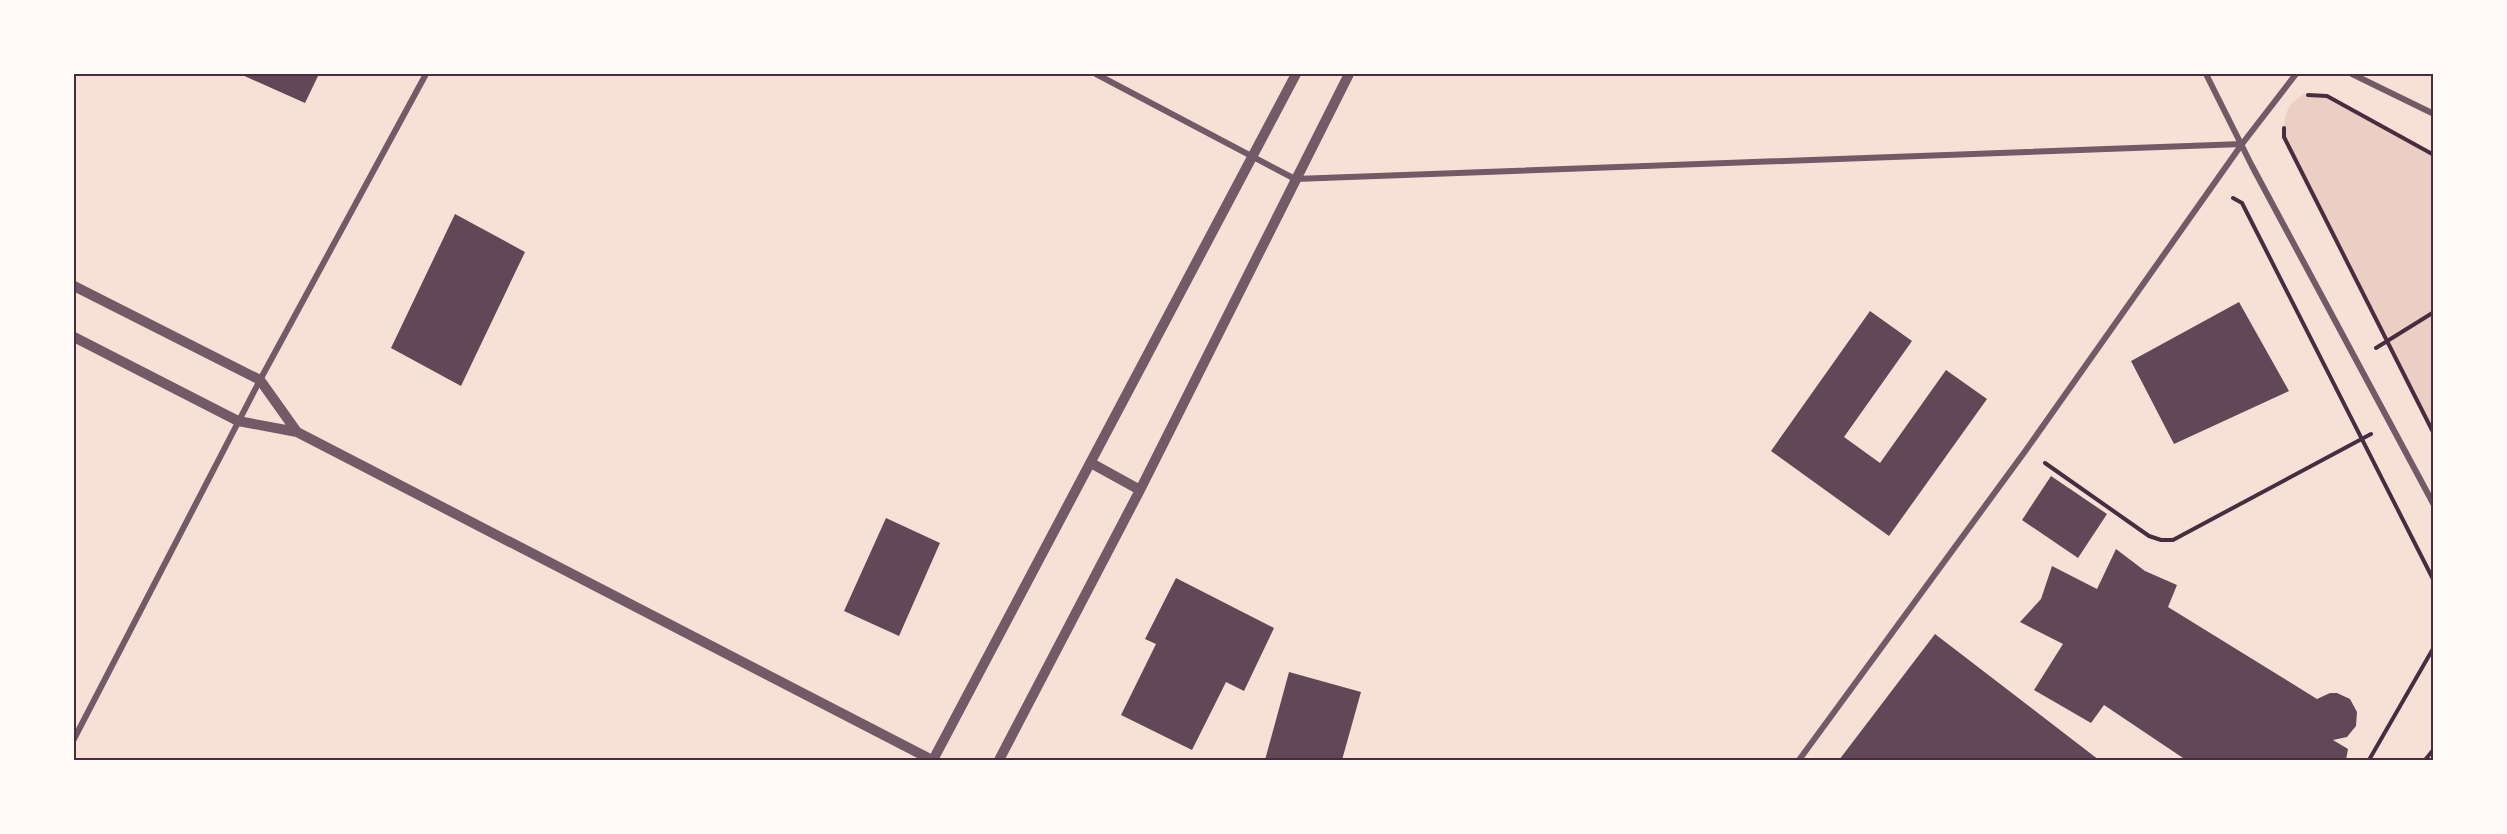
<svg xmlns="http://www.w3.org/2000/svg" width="2507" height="834" viewBox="0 0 2507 834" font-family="Merriweather,serif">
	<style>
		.green { fill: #ebcfc5 }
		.building { fill: #644757 }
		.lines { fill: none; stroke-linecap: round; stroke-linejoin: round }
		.path { stroke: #4a2c40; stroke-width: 4 }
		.minor { stroke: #755966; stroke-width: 6 }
		.tertiary { stroke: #755966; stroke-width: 10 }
		.neatline { fill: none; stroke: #4a2c40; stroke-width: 2 }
	</style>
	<rect width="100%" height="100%" fill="#f7e1d7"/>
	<!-- green -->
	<path class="green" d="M2304 94 2327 96 2433 155V434L2284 137C2283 117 2286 104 2304 94Z"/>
	<!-- building -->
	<path class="building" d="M240 74H319L305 103Z
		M455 214 525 252 461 386 391 348Z
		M2239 302 2289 391 2174 444 2131 361Z
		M1870 311 1912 341 1844 437 1880 463 1946 370 1987 399 1889 536 1771 451Z
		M2051 476 2107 514 2078 558 2022 520Z
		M886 518 940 543 899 636 844 611Z
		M2116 549 2145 571 2177 585 2168 607 2317 699 2330 693H2337L2350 699 2357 712 2356 726 2347 737 2333 740 2348 749 2346 760H2186L2104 705 2091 723 2034 690 2063 644 2020 622 2041 599 2052 566 2097 589Z
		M1176 578 1274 628 1244 691 1226 682 1192 750 1121 715 1156 644 1145 639Z
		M1935 634 2099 760H1839Z
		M1289 672 1361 692 1342 760H1265Z"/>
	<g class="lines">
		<!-- path -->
		<path class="path" d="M2308 95 2327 96 2434 155
			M2284 128V137L2434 434
			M2233 198 2242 203 2434 581
			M2376 348 2434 312
			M2045 463 2149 536 2161 540H2173L2371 434
			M2369 760 2434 647
			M2425 760 2434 749"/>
		<!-- minor -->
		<path class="minor" d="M1096 74 1295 179 2242 144
			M2206 74 2252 166 2434 505
			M2352 74 2434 114
			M74 739 260 380 426 74
			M1799 760 2026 450 2242 144 2296 74"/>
		<!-- tertiary -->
		<path class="tertiary" d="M74 286 260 380 297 432
			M74 337 238 421 297 432 932 760
			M1091 463 1140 490
			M933 760 1296 74
			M999 760 1140 490 1349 74"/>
	</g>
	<!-- border -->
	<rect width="2507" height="834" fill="none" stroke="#fffaf5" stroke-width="150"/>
	<rect x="75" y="75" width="2357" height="684" class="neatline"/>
</svg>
